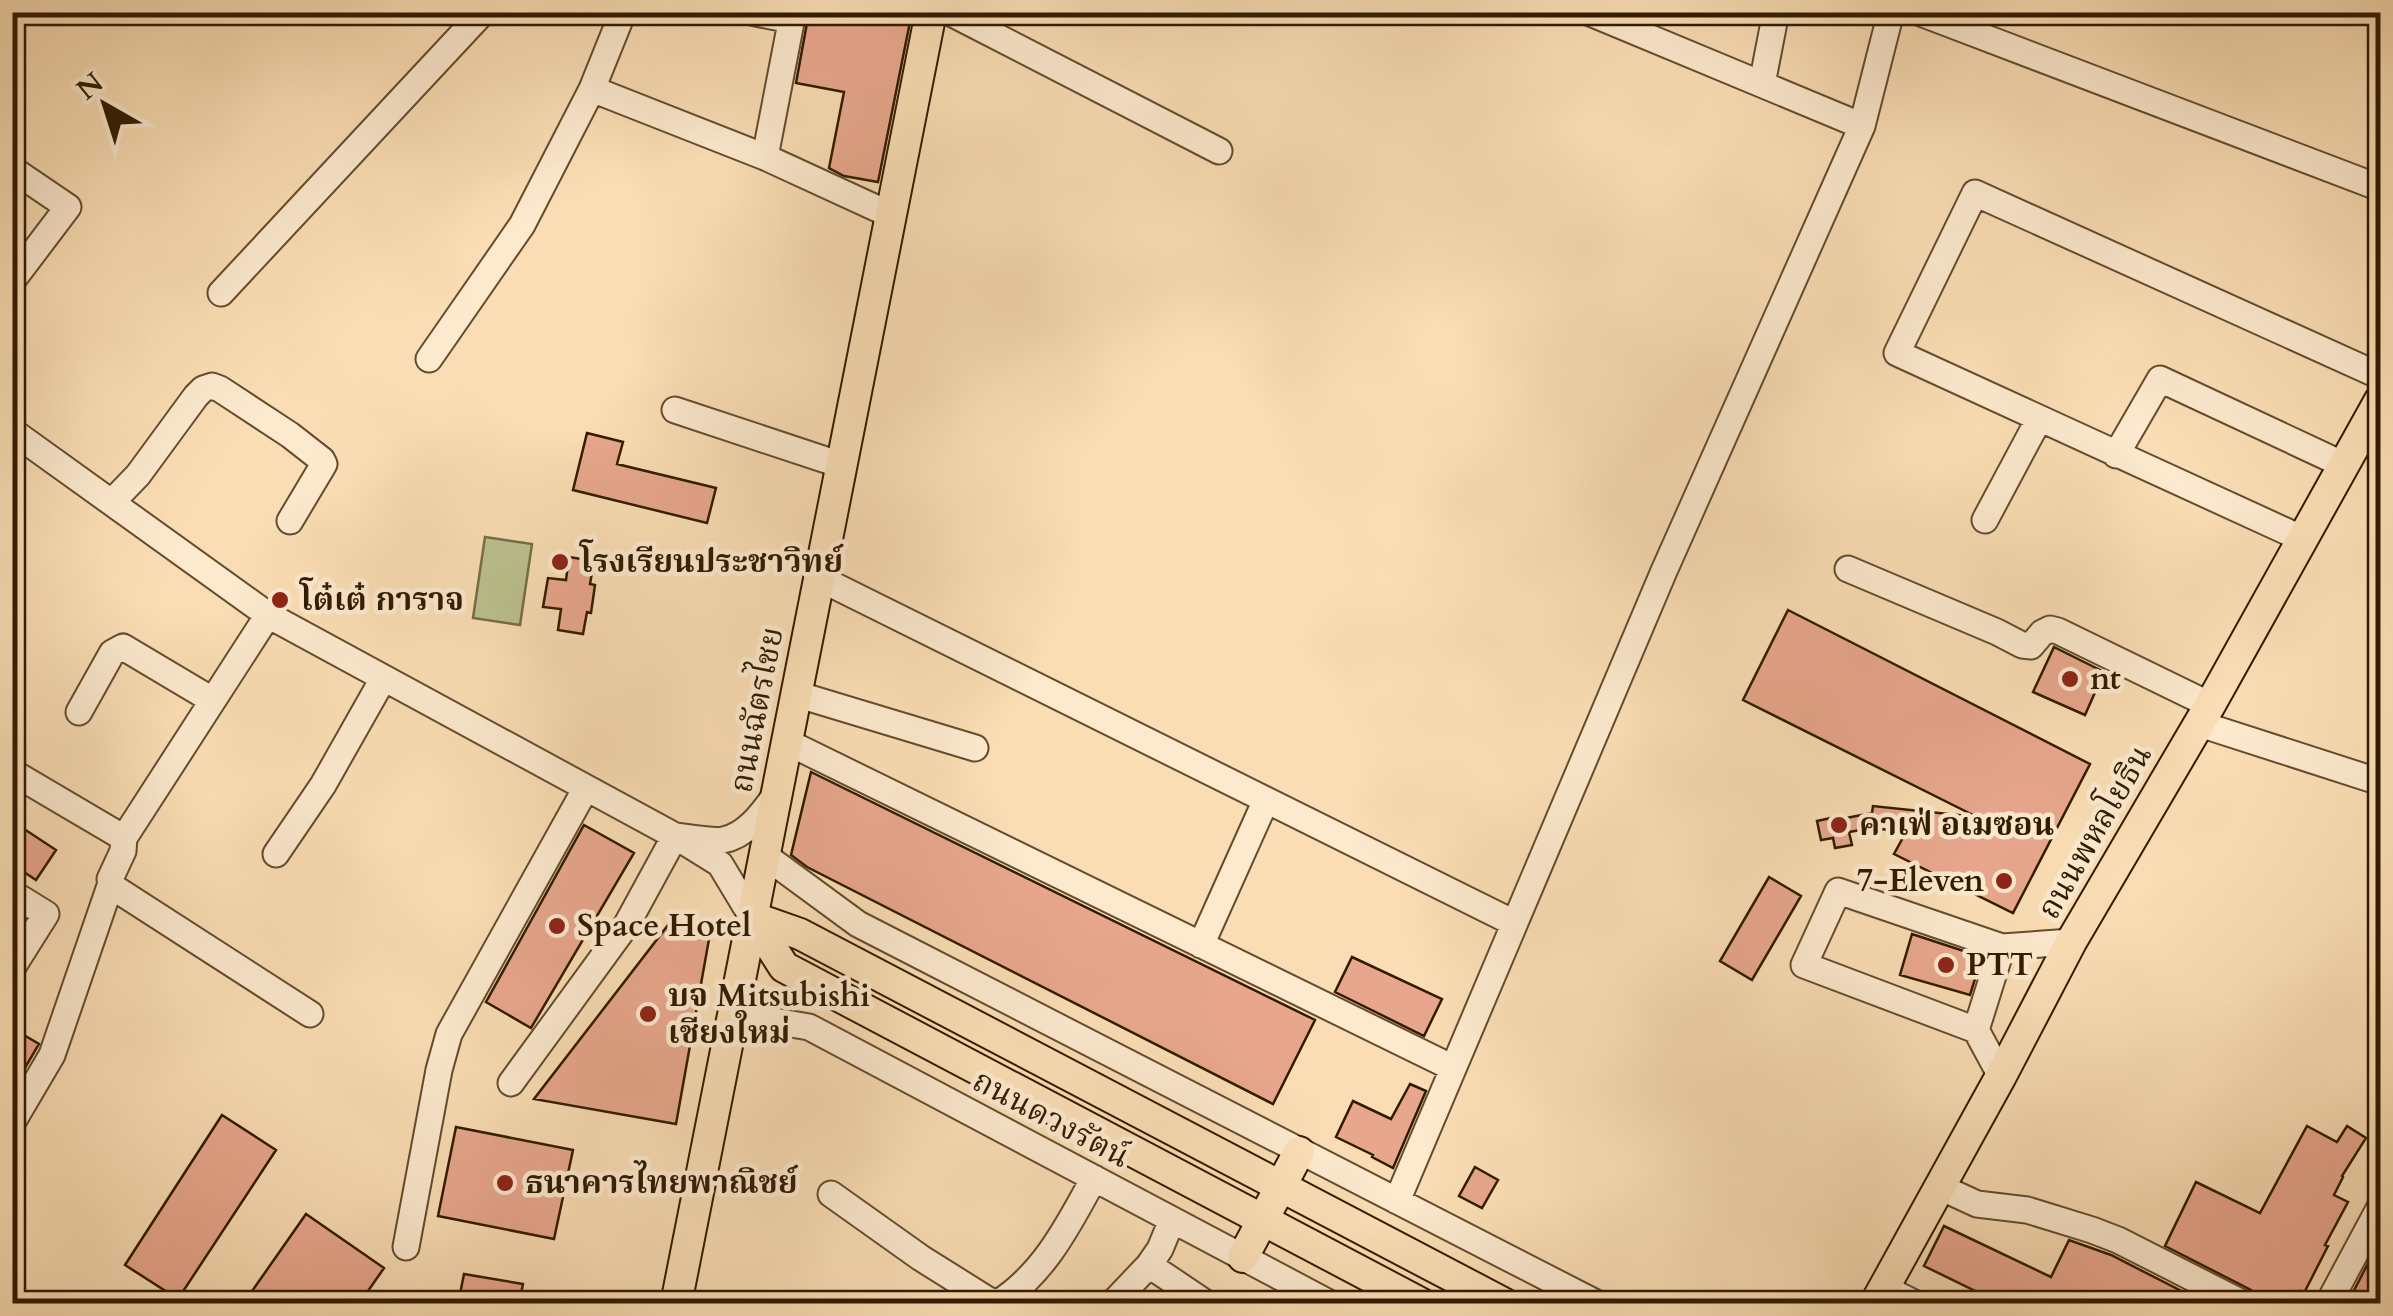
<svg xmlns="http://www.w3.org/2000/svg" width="2393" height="1316" viewBox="0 0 2393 1316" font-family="Cardo,'Noto Serif Thai',serif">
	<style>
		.green { fill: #bbc28f; stroke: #766e48; stroke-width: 2.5 }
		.building { fill: #e8a78d; stroke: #311b00; stroke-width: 2.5 }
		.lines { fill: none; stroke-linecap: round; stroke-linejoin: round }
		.minor-casing { stroke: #634c2d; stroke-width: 29 }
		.major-casing { stroke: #311b00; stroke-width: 34 }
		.minor { stroke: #fce9ce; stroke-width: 25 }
		.major { stroke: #faddb4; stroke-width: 30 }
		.poi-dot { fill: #8f2418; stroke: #fce9ce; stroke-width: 4 }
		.labels { text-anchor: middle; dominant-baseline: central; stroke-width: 9; stroke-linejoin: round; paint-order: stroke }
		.poi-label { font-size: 32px; font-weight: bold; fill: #311b00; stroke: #fce9ce; text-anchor: start }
		.street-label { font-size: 32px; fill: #311b00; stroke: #fce9ce }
	</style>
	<rect width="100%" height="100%" fill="#faddb4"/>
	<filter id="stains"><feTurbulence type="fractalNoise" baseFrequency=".002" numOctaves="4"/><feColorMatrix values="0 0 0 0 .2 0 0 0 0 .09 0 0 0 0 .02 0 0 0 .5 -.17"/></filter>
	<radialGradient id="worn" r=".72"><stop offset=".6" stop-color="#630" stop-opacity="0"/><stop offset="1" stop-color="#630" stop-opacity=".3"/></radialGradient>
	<!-- green -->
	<path class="green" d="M485 537 532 544 520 625 473 618Z"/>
	<!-- building -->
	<path class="building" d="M809 12H912L878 182 844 176 829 168 844 92 796 83Z
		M587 433 623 442 617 464 716 488 707 523 573 490Z
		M569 557 594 561 590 584 595 585 591 613 587 612 583 634 558 630 561 609 543 607 548 578 566 580Z
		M1788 610 2090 764 2013 913 1894 854 1906 832 1872 828 1849 832 1852 845 1835 848 1833 838 1821 840 1817 821 1840 816 1841 819 1872 813 1873 806 1977 817 1743 700Z
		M2054 647 2104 672 2085 715 2033 692Z
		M811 772 1315 1020 1273 1104 807 867 791 855Z
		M12 821 56 850 36 880 12 864Z
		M584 825 634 853 531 1028 486 1002Z
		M1769 877 1801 896 1752 980 1720 961Z
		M672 920 711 928 676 1124 534 1099Z
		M1912 934 1982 957 1970 995 1900 975Z
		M1352 957 1442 999 1424 1036 1335 992Z
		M12 1028 39 1044 12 1090Z
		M1410 1084 1426 1091 1393 1168 1372 1157 1373 1155 1336 1137 1353 1101 1391 1119Z
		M222 1115 276 1150 178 1299 125 1265Z
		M2307 1126 2337 1142 2347 1126 2366 1138 2342 1176 2343 1177 2334 1195 2348 1202 2325 1245 2328 1246 2304 1293 2301 1291 2295 1304H2260L2258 1296 2251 1290 2165 1246 2196 1182 2260 1213Z
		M456 1127 573 1150 554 1239 438 1216Z
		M1475 1167 1498 1180 1482 1208 1459 1196Z
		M306 1214 384 1268 359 1304H243Z
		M1944 1226 2051 1277 2069 1240 2111 1255 2207 1304H2002L1924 1266Z
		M2380 1240V1304H2347Z
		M464 1274 523 1284 519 1304H458Z"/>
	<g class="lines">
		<!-- minor casing -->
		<g class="minor-casing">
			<path id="minor" d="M751 12 791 20
				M949 12 1219 151
				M1588 12 1862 126
				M1918 12 2380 188
				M1762 84 1776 12
				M592 89 765 157 891 215
				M765 157 793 12
				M12 169 68 207 12 281
				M221 293 483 12
				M429 359 522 225 592 89 623 12
				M675 410 841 465
				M12 431 268 615 675 836 720 864 752 917
				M2116 455 2160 379 2344 465
				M112 502 138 475 196 396 203 389 212 386 220 389 290 435 322 460 324 464 290 521
				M1985 520 2039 419
				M2303 539 1897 353 1975 193 2380 376
				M1848 569 1997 632 2022 645 2031 646 2042 633 2050 629 2058 631 2210 705
				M819 578 1514 923
				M796 694 975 748
				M79 712 112 653 123 647 212 700
				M2200 724 2380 782
				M787 742 1453 1068
				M12 772 124 838 268 615
				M124 838 123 851 110 879 111 883 116 889 310 1014
				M276 854 323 785 383 679
				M764 855 858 924 1598 1304
				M12 893 46 914 12 968
				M1201 945 1266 800
				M733 1014 809 1027 1331 1304
				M1976 1030 2002 947
				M2001 1076 1976 1030 1804 965 1838 891 2002 947 2071 942
				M511 1083 627 924 675 836C688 837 711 842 723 840 747 836 764 811 777 793
				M12 1123 52 1055 111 883
				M1940 1187 1977 1204 2027 1210 2092 1230 2118 1240 2244 1304
				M831 1194 921 1258 988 1300 998 1303C1044 1274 1069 1224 1094 1178
				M1397 1201 1664 571 1862 126 1891 12
				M406 1247 439 1070 449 1034 586 788
				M1149 1265 1207 1304
				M1884 1288 1916 1304
				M1112 1304 1149 1265 1160 1249 1172 1220
				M2328 1304 2380 1207"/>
		</g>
		<!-- major casing -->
		<g class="major-casing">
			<path id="major" d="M752 917 800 934 1505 1304
				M752 917 784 967 1422 1304
				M1243 1257 1299 1152
				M676 1304 931 12
				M1875 1304 2001 1076 2071 942 2210 705 2380 400"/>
		</g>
		<!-- minor -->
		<use href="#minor" class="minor"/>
		<!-- major -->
		<use href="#major" class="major"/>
	</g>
	<!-- markers -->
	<g class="poi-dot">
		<circle cx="560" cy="562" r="10"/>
		<circle cx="280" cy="600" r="10"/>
		<circle cx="2070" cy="679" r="10"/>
		<circle cx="1839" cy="825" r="10"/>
		<circle cx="2004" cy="881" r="10"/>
		<circle cx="557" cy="926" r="10"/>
		<circle cx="1946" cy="965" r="10"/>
		<circle cx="648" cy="1014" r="10"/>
		<circle cx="505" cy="1183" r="10"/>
	</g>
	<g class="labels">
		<!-- poi labels -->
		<g class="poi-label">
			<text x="580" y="562">โรงเรียนประชาวิทย์</text>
			<text x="300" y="600">โต๋เต๋ การาจ</text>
			<text x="2090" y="679">nt</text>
			<text x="1859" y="825">คาเฟ่ อเมซอน</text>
			<text x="1984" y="881" text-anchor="end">7-Eleven</text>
			<text x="577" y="926">Space Hotel</text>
			<text x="1966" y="965">PTT</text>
			<text x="668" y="996">บจ Mitsubishi<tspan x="668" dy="37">เชียงใหม่</tspan></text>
			<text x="525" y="1183">ธนาคารไทยพาณิชย์</text>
		</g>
		<!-- street labels -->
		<g class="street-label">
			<text transform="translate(757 710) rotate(-79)">ถนนฉัตรไชย</text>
			<text transform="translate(2095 832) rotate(-60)">ถนนพหลโยธิน</text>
			<text transform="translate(1051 1119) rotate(28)">ถนนดวงรัตน์</text>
		</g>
	</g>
	<!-- margin -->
	<rect width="2393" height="1316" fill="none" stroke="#faddb4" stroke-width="50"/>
	<rect x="15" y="15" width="2363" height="1286" fill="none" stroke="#311b00" stroke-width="5"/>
	<rect x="25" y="25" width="2343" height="1266" fill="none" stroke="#311b00" stroke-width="2.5"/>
	<!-- north arrow -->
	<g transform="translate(105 105) rotate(321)" stroke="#fce9ce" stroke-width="8" paint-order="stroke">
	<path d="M0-8L18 38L0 25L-18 38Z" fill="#311b00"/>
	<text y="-15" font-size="28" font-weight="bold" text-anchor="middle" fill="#311b00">N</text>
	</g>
	<rect width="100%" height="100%" filter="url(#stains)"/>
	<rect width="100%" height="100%" fill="url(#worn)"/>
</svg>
